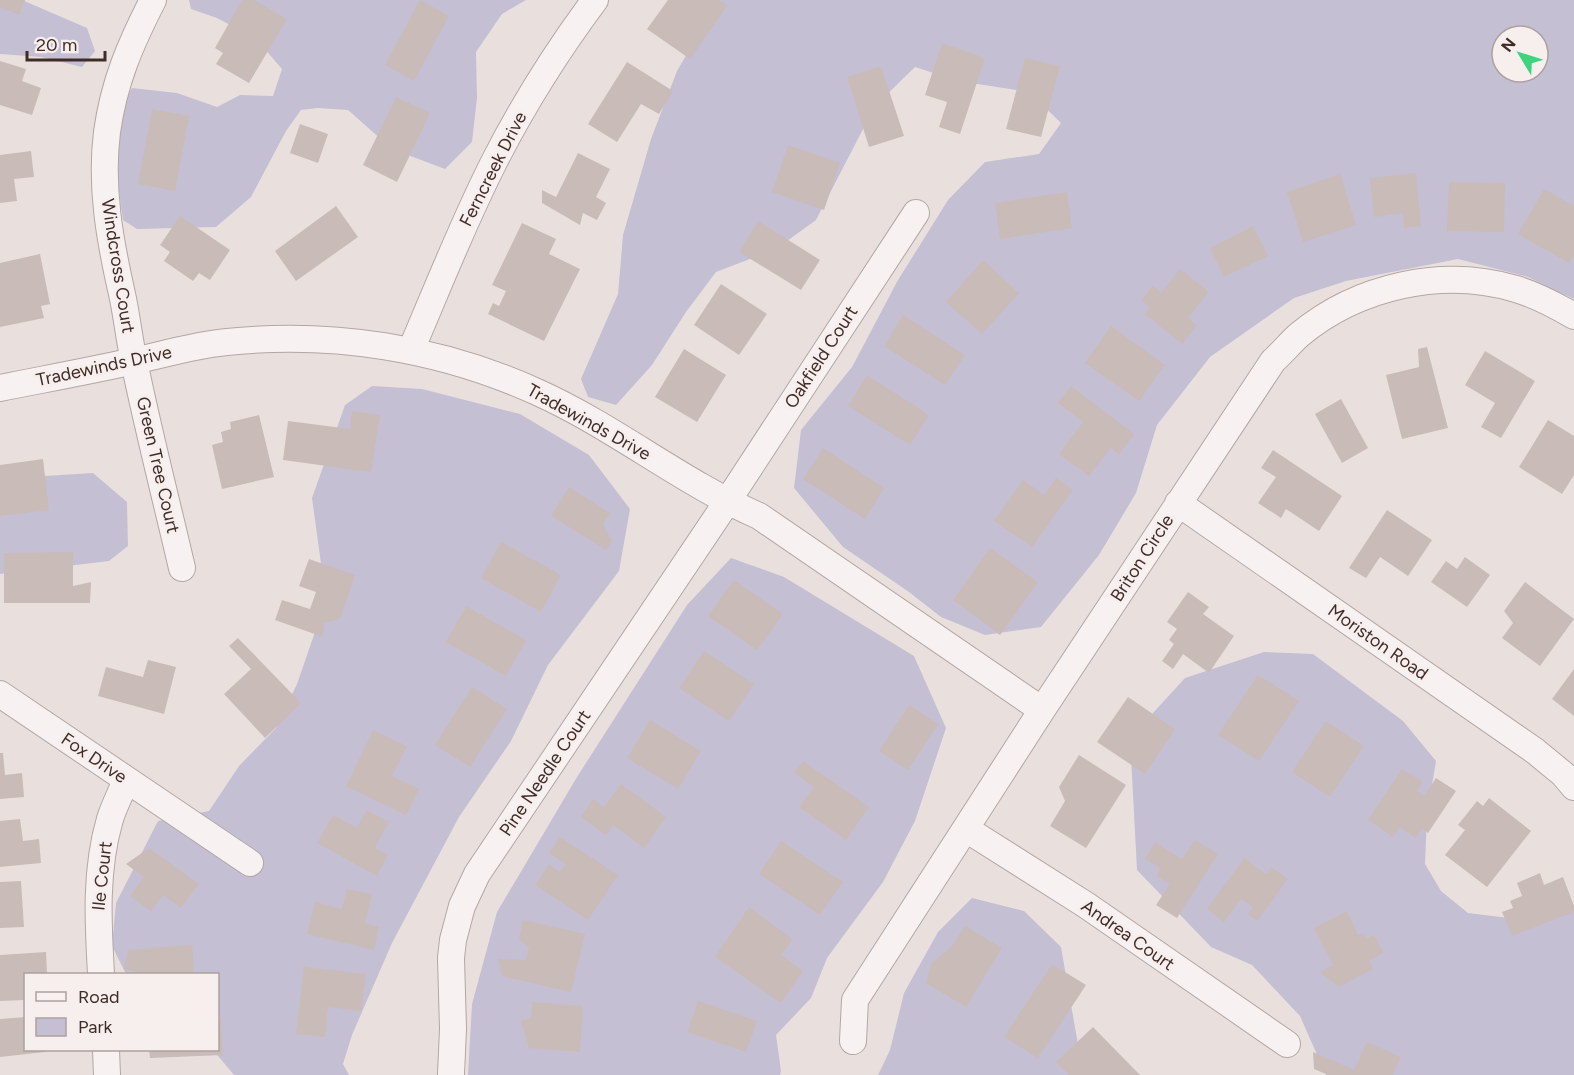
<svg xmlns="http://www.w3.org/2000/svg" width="1574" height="1075" viewBox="0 0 1574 1075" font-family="Figtree,sans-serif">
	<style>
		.green { fill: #c5bfd3; fill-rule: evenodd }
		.building { fill: #c9bbb8 }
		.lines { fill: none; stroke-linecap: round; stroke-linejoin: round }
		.minor-casing { stroke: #b3a6a3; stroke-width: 28 }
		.minor { stroke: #f7f2f1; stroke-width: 26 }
		.labels { text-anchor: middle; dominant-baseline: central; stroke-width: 6; stroke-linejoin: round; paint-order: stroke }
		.street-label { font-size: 18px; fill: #402c27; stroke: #f6efee }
	</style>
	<rect width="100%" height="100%" fill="#e9e0de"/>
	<!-- green -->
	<path class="green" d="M0 0H22L87 28 95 51 82 67 41 57 0 54Z
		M189 0H526L502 14 476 52 477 98 472 142 445 169 392 149 348 110 318 108 301 110 286 131 251 197 216 227 137 229 123 220 117 177 118 112 132 88 177 93 217 107 240 95 273 96 282 69 255 38 217 18 191 9Z
		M718 0H1574V299L1528 277 1458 259 1346 281 1294 298 1210 357 1157 425 1136 493 1099 555 1041 627 985 635 941 617 909 592 843 547 794 488 801 430 852 367 898 280 948 200 985 162 1039 154 1061 123 1029 92 958 81 915 67 875 106 816 220 776 249 716 272 686 312 652 365 616 405 588 397 581 379 618 294 623 235 651 139 677 71ZM1502 36H1538V72H1502Z
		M372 386 422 389 520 414 589 455 630 509 619 571 548 665 511 741 459 817 392 943 352 1035 343 1064 349 1075H234L213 1050H218V974H126L112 946 116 903 158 821 209 811 239 766 276 728 297 684 326 600 312 498 345 405Z
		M0 473 13 478 93 473 127 502 128 546 109 561 0 574Z
		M731 558 784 577 914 656 946 728 915 821 883 882 827 958 811 998 776 1035 781 1071 780 1075H468L472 1004 497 912 577 777 687 605Z
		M1264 652 1313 654 1403 721 1436 761 1427 815 1425 864 1441 891 1468 913 1525 920 1574 911V1075H1326L1300 1016 1252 965 1211 947 1137 870 1130 738 1185 678Z
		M972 898 1024 911 1061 947 1080 1056 1090 1075H878L890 1050 904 993 938 932Z"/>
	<!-- building -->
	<path class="building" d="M0 0H25L19 15 0 7Z
		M242 0H254L287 19 249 83 216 64 223 53 215 48Z
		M420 0 449 16 414 81 385 65Z
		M668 0H719L727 6 690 59 647 29Z
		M942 43 985 58 960 134 939 127 947 102 925 95Z
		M1025 58 1060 66 1041 137 1006 129Z
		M0 61 26 69 22 81 41 88 32 115 0 105Z
		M627 62 673 91 659 114 641 104 617 142 588 124Z
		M881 66 904 136 869 147 847 77Z
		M396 97 430 113 397 182 363 165Z
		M152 109 189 116 175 191 138 184Z
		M300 124 328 134 318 163 290 153Z
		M788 145 840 163 824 210 772 192Z
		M31 151 34 177 14 179 17 201 0 203V155Z
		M578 153 610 169 596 197 606 203 597 220 583 213 580 225 542 203V190L556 197Z
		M1416 173 1421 226 1404 228 1403 213 1374 217 1370 178Z
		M1340 174 1356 225 1303 242 1287 192Z
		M1449 182 1505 183 1504 232 1447 231Z
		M1544 189 1574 206V255L1569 263 1518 234Z
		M1067 192 1072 228 1000 239 995 203Z
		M336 206 358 237 296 281 275 251Z
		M180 216 230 250 210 280 199 273 193 281 164 261 170 252 160 245Z
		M758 221 820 260 801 290 739 252Z
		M522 223 556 239 549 254 580 269 544 341 488 314 493 303 499 306 506 291 492 285Z
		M1253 226 1268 256 1224 277 1210 248Z
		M40 254 50 304 41 306 44 318 0 327V263Z
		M983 260 1019 293 982 334 946 302Z
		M1180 269 1209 292 1188 318 1197 325 1182 344 1145 314 1150 307 1141 300 1153 286 1161 293Z
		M721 284 767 314 739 355 694 325Z
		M903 315 965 355 945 385 884 346Z
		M1111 326 1165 365 1139 401 1085 363Z
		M1427 347 1448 428 1402 439 1386 375 1419 367 1418 349Z
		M684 349 726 375 697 422 655 397Z
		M1485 351 1535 381 1501 438 1481 427 1495 403 1465 385Z
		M867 375 929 415 910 445 848 406Z
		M1071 386 1134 434 1119 455 1111 448 1089 476 1059 454 1083 422 1058 403Z
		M1341 399 1368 448 1342 463 1315 414Z
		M352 411 380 415 371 472 283 460 288 421 350 429Z
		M259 415 274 477 222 489 212 445 223 442 221 432 231 429 230 422Z
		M1548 420 1574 436V475L1562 494 1519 467Z
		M823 448 884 488 865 519 803 479Z
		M1273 450 1342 496 1319 531 1286 509 1281 518 1258 503 1276 477 1261 468Z
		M43 459 49 510 0 516V465Z
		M1056 478 1073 490 1032 547 994 521 1023 480 1044 495Z
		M569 487 610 513 603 524 612 541 606 550 551 516Z
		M1387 510 1432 540 1408 576 1380 557 1366 578 1349 568Z
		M501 542 561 575 541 612 481 578Z
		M990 548 1038 582 1000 635 953 600Z
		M73 552V586L91 582 90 603H4V553Z
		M1465 557 1490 575 1467 607 1431 582 1446 561 1457 569Z
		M309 559 355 575 340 619 324 623 323 637 275 620 282 600 310 609 316 592 299 586Z
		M734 580 783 614 757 650 708 616Z
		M1525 582 1574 619 1540 666 1502 638 1513 623 1504 611Z
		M1188 592 1209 607 1203 614 1234 636 1209 673 1183 654 1173 669 1162 661 1174 644 1169 640 1177 629 1167 622Z
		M466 606 526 640 506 676 446 642Z
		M238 638 301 703 265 738 224 694 251 669 229 646Z
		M704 651 754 684 729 721 679 688Z
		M148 660 176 667 164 714 98 696 106 667 143 677Z
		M1574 669V716L1552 699Z
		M1258 675 1299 701 1259 761 1218 735Z
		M472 687 507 709 470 767 435 745Z
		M1128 697 1175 729 1145 774 1097 742Z
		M909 705 938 724 908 770 879 751Z
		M650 720 701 751 678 789 627 758Z
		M1326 721 1364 746 1330 797 1292 772Z
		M373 730 407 746 392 776 419 789 406 815 346 786Z
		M0 753H3L5 775 22 773 24 797 0 799Z
		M1079 755 1126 785 1086 848 1050 826 1065 801 1059 787Z
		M803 761 869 807 846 840 799 807 814 787 794 773Z
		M1402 769 1423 782 1417 791 1424 796 1436 778 1456 791 1428 833 1422 828 1416 838 1399 827 1393 837 1368 820Z
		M621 784 666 817 644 848 613 825 606 835 581 817 593 799 604 807Z
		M1489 798 1531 831 1487 887 1445 855 1465 830 1458 825 1477 801 1483 806Z
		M367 810 389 822 375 848 388 855 377 876 317 843 333 815 357 828Z
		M20 819 23 841 39 839 41 863 0 867V821Z
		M560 837 618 875 588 920 535 885 549 864 560 872 566 864 549 853Z
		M1195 840 1218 854 1177 918 1156 905 1170 884 1157 876 1160 868 1145 859 1155 842 1182 859Z
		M781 841 843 882 820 915 759 874Z
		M149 848 199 884 181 908 163 895 151 911 130 896 144 877 126 864Z
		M1244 858 1266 874 1271 867 1288 879 1257 921 1248 914 1253 907 1241 899 1224 922 1207 909Z
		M1540 873 1544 885 1563 877 1574 906V912L1512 936 1502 912 1513 908 1510 901 1522 896 1517 883Z
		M21 881 24 927 0 928V882Z
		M347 889 372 894 365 923 379 927 374 950 307 934 315 902 342 909Z
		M749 907 793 939 781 955 803 971 781 1003 715 957Z
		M1347 911 1358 935 1363 933 1366 939 1374 935 1383 953 1369 961 1373 969 1339 987 1320 972 1333 965 1314 928Z
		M523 920 585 934 571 992 502 976 498 959 526 960 529 947 519 939Z
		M965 926 1002 948 966 1007 926 983 931 964 952 946Z
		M192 945 194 973 145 974 124 969 128 950Z
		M46 952 47 974H26V1000L0 1001V955Z
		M1052 964 1086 985 1038 1058 1004 1037Z
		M304 967 366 974 361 1011 328 1007 325 1037 296 1034Z
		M698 1001 757 1021 746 1052 687 1032Z
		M532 1002 583 1006 580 1052 529 1048 521 1021 531 1018Z
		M26 1017V1050H45V1052L0 1057V1019Z
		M218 1018H221L223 1055 150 1058 149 1050H218Z
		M1093 1027 1140 1075H1069L1056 1062Z
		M1367 1042 1401 1057 1393 1075H1328L1314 1069 1313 1052 1354 1070Z"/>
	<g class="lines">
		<!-- minor casing -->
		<g class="minor-casing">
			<path id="minor" d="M153 0C130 45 114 82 107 132 100 187 110 241 122 294 127 316 129 339 134 361 148 430 166 499 182 568
				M411 350C438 287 463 223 494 162 523 105 557 51 595 0
				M0 388C45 379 89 371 134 361 165 354 195 345 227 342 333 331 440 348 537 392 615 427 681 482 759 516L1042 710
				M1178 503 1535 751 1563 774 1574 787
				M0 694 250 863
				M966 829 1086 905 1287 1044
				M101 974C98 922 95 870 110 819 114 806 121 793 126 780
				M853 1041 855 1000 1042 710 1273 361C1282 353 1290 343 1299 335 1358 286 1442 267 1516 289 1536 295 1555 305 1574 316
				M106 1050 107 1075
				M451 1074 453 1029 451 958 453 940 462 906 477 874 727 502 916 213"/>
		</g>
		<!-- minor -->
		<use href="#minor" class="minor"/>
	</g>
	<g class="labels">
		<!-- street labels -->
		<g class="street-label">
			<text transform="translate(493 169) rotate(-63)">Ferncreek Drive</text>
			<text transform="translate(118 266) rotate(81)">Windcross Court</text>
			<text transform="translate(821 357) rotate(-57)">Oakfield Court</text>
			<text transform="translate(104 366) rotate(-12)">Tradewinds Drive</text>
			<text transform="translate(589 422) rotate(29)">Tradewinds Drive</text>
			<text transform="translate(158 465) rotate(77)">Green Tree Court</text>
			<text transform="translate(1142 558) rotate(-57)">Briton Circle</text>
			<text transform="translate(1378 642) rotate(35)">Moriston Road</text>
			<text transform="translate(94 758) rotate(34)">Fox Drive</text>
			<text transform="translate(545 773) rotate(-56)">Pine Needle Court</text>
			<text transform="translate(102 876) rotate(-84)">Ile Court</text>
			<text transform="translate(1128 935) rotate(35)">Andrea Court</text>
		</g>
	</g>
	<!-- legend -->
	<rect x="24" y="973" width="195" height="78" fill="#f6efee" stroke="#ada19e" stroke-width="1.5"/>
	<rect x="36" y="992" width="30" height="9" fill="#f7f2f1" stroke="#ada19e" stroke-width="1.5"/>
	<text x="78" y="1003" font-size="18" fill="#402c27">Road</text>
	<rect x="36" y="1018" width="30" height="18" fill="#c5bfd3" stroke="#ada19e" stroke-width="1.5"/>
	<text x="78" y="1033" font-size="18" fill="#402c27">Park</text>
	<!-- north arrow -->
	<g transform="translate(1520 54) rotate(308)"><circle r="28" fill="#f6efee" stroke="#ada19e" stroke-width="1.5"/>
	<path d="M0-4.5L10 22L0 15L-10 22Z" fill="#3dd47c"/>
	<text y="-9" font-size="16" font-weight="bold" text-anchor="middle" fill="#402c27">N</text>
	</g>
	<!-- scale -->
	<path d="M27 51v9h78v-9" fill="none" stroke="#402c27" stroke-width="3"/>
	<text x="36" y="51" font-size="18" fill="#402c27" stroke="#f6efee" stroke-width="4.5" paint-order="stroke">20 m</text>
</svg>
